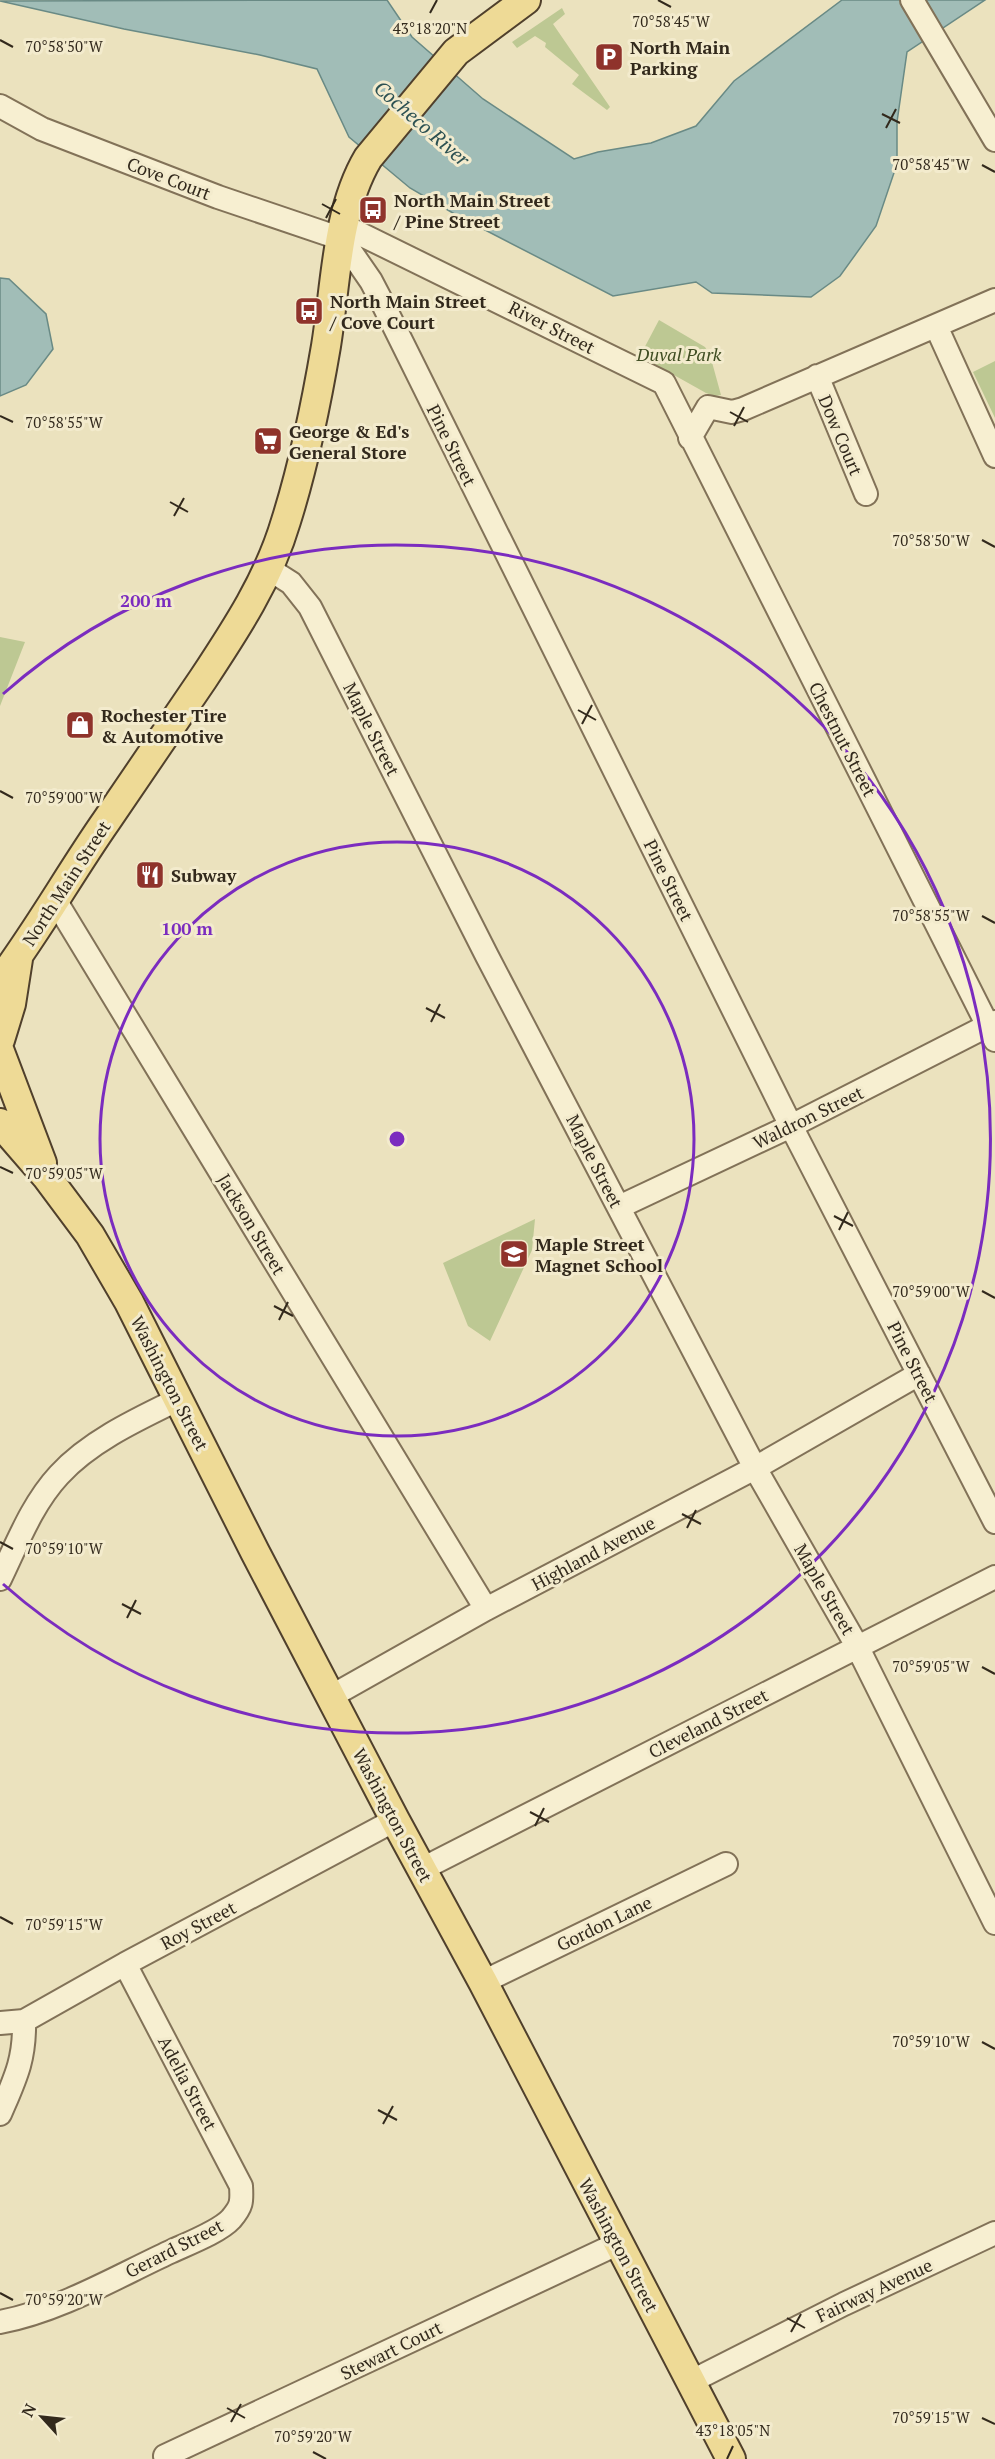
<svg xmlns="http://www.w3.org/2000/svg" width="995" height="2459" viewBox="0 0 995 2459" font-family="'PT Serif',serif">
	<style>
		.green { fill: #bdc893 }
		.water { fill: #a1bdb7; stroke: #698a85; stroke-width: 1.5 }
		.lines { fill: none; stroke-linecap: round; stroke-linejoin: round }
		.minor-casing { stroke: #827258; stroke-width: 26 }
		.major-casing { stroke: #50402c; stroke-width: 32 }
		.minor { stroke: #f7efd1; stroke-width: 22 }
		.major { stroke: #eeda96; stroke-width: 28 }
		.ticks { fill: none; stroke: #32291c; stroke-width: 2 }
		.ring { fill: none; stroke: #7b2cbf; stroke-width: 3 }
		.labels { text-anchor: middle; dominant-baseline: central; stroke-width: 6; stroke-linejoin: round; paint-order: stroke }
		.poi-label { font-size: 18px; font-weight: bold; fill: #32291c; stroke: #f3ebcd; text-anchor: start }
		.street-label { font-size: 18px; fill: #32291c; stroke: #f3ebcd }
		.park-label { font-size: 18px; font-style: italic; fill: #404e23; stroke: #f3ebcd }
		.water-label { font-size: 20px; font-style: italic; fill: #2c5152; stroke: #f3ebcd }
		.ticks-label { font-size: 15px; text-anchor: middle; fill: #32291c; stroke: #f3ebcd; stroke-width: 6; stroke-linejoin: round; paint-order: stroke }
		.centre { fill: #7b2cbf; stroke: #f3ebcd; stroke-width: 3 }
		.ring-label { font-size: 18px; text-anchor: middle; font-weight: bold; fill: #7b2cbf; stroke: #f3ebcd; stroke-width: 6; stroke-linejoin: round; paint-order: stroke }
	</style>
	<rect width="100%" height="100%" fill="#ebe2be"/>
	<!-- green -->
	<path class="green" d="M562 8 565 14 553 24 610 107 607 110 572 84 579 75 545 47 546 43 535 36 517 48 512 42Z
		M659 320 705 347 710 355 721 395 715 396 706 393 640 356Z
		M995 361V418L973 372Z
		M0 637 25 642 0 706Z
		M535 1219 532 1250 490 1341 468 1326 443 1263Z"/>
	<!-- water -->
	<path class="water" d="M387 0 412 37 483 99 574 159 598 152 651 143 696 126 734 81 842 0H985L907 52 897 122V164L876 226 840 276 811 297 712 293 696 282 613 296 458 216 410 188 349 137 317 69 260 55 124 29 0 1Z
		M0 278 9 279 46 314 53 349 26 385 0 396Z"/>
	<g class="lines">
		<!-- minor casing -->
		<g class="minor-casing">
			<path id="minor" d="M912 0 995 140
				M0 106 42 129 218 197 342 239 371 281 382 302 791 1126 995 1522
				M344 226 664 383 995 1040
				M936 326 995 456
				M817 376 866 494
				M690 438 708 407 732 412 743 409 995 300
				M269 569 291 583 310 607 487 956 755 1468 857 1646 995 1923
				M55 900 486 1609
				M619 1207 791 1126 995 1022
				M0 1579C17 1544 32 1504 59 1475 90 1441 138 1419 179 1399
				M330 1697 486 1609 755 1468 919 1374
				M422 1869 995 1577
				M483 1982 726 1864
				M0 2023 24 2021 125 1964 395 1820
				M0 2114C15 2079 25 2060 24 2021
				M0 2322C59 2311 116 2277 170 2252 187 2244 219 2232 231 2219 242 2206 242 2202 241 2186L125 1964
				M690 2382 844 2304 995 2233
				M165 2456 617 2244"/>
		</g>
		<!-- major casing -->
		<g class="major-casing">
			<path id="major" d="M0 981C39 929 70 873 107 820 139 773 171 726 203 679 236 629 269 579 286 521 304 464 316 405 326 346 336 285 336 212 368 158L456 52 526 0
				M0 1040 11 1004 18 959
				M0 1052 42 1163
				M0 1123 46 1176 90 1235 129 1302 255 1552 395 1820 483 1982 731 2459"/>
		</g>
		<!-- minor -->
		<use href="#minor" class="minor"/>
		<!-- major -->
		<use href="#major" class="major"/>
	</g>
	<!-- ticks -->
	<path class="ticks" d="M658 0 671 7M430 13 437 0M0 40 13 47M882 114 900 123M886 128 896 109M982 165 995 172M322 204 340 214M326 218 336 199M730 412 748 422M0 416 13 422M734 426 744 407M170 502 188 512M174 516 184 498M982 540 995 547M578 710 596 720M582 724 592 705M0 791 13 798M982 916 995 923M426 1008 445 1018M431 1022 440 1004M0 1167 13 1173M834 1216 853 1226M839 1230 848 1212M982 1291 995 1298M274 1306 293 1316M279 1320 288 1302M682 1514 701 1524M687 1528 696 1510M0 1542 13 1549M122 1604 141 1614M127 1618 136 1600M982 1667 995 1674M530 1812 549 1822M535 1826 544 1808M0 1917 13 1924M982 2042 995 2049M378 2110 397 2120M383 2124 393 2106M0 2293 13 2300M787 2318 805 2328M791 2332 801 2314M227 2408 245 2418M982 2418 995 2424M231 2422 241 2404M313 2452 326 2459M727 2459 733 2446"/>
	<!-- distance rings -->
	<g class="ring">
		<circle cx="397" cy="1139" r="297"/>
		<path d="M3 694A594 594 0 1 1 3 1584"/>
	</g>
	<!-- icons -->
	<defs>
		<g id="parking-square" transform="scale(1.5)"><rect x="-9" y="-9" width="18" height="18" rx="4" fill="#8f332b" stroke="#f3ebcd"/><path d="M-3.5-5.5H1a3.5 3.5 0 0 1 0 7H-1V5.5H-3.5ZM-1-3.4V-.6H.8a1.4 1.4 0 0 0 0-2.8Z" fill="#fff"/></g>
		<g id="bus-square" transform="scale(1.5)"><rect x="-9" y="-9" width="18" height="18" rx="4" fill="#8f332b" stroke="#f3ebcd"/><path d="M-5-6H5V4H4V6H2V4H-2V6H-4V4H-5ZM-3.5-4V0h7V-4ZM-3.5 1.2v1.5H-2V1.2ZM2 1.2v1.5H3.5V1.2Z" fill="#fff"/></g>
		<g id="supermarket-square" transform="scale(1.5)"><rect x="-9" y="-9" width="18" height="18" rx="4" fill="#8f332b" stroke="#f3ebcd"/><path d="M-6-5.5h2.5l.6 2H6L4.5 2H-2.5L-4.4-4H-6ZM-1.5 3.2a1.3 1.3 0 1 0 .1 0ZM3 3.2a1.3 1.3 0 1 0 .1 0Z" fill="#fff"/></g>
		<g id="shop-square" transform="scale(1.5)"><rect x="-9" y="-9" width="18" height="18" rx="4" fill="#8f332b" stroke="#f3ebcd"/><path d="M-5-2.5h2.3a2.7 3.5 0 0 1 5.4 0H5L5.5 6h-11ZM-1.5-2.5h3a1.5 2.3 0 0 0-3 0Z" fill="#fff"/></g>
		<g id="restaurant-square" transform="scale(1.5)"><rect x="-9" y="-9" width="18" height="18" rx="4" fill="#8f332b" stroke="#f3ebcd"/><path d="M-5-6h1v4h1v-4h1v4h1v-4h1v5L-1.5 .5V6h-2V.5L-5-1ZM5-6V6H3V1.5H1.5Q1.5-4 5-6Z" fill="#fff"/></g>
		<g id="school-square" transform="scale(1.5)"><rect x="-9" y="-9" width="18" height="18" rx="4" fill="#8f332b" stroke="#f3ebcd"/><path d="M0-5L7-2L0 1L-7-2ZM-4 1L0 2.5L4 1V4Q0 6-4 4Z" fill="#fff"/></g>
	</defs>
	<g fill-rule="evenodd">
		<use href="#parking-square" x="609" y="57"/>
		<use href="#bus-square" x="373" y="210"/>
		<use href="#bus-square" x="309" y="311"/>
		<use href="#supermarket-square" x="268" y="441"/>
		<use href="#shop-square" x="80" y="725"/>
		<use href="#restaurant-square" x="150" y="875"/>
		<use href="#school-square" x="514" y="1254"/>
	</g>
	<g class="labels">
		<!-- poi labels -->
		<g class="poi-label">
			<text x="630" y="47">North Main<tspan x="630" dy="21">Parking</tspan></text>
			<text x="394" y="200">North Main Street<tspan x="394" dy="21">/ Pine Street</tspan></text>
			<text x="330" y="301">North Main Street<tspan x="330" dy="21">/ Cove Court</tspan></text>
			<text x="289" y="431">George &amp; Ed's<tspan x="289" dy="21">General Store</tspan></text>
			<text x="101" y="715">Rochester Tire<tspan x="101" dy="21">&amp; Automotive</tspan></text>
			<text x="171" y="875">Subway</text>
			<text x="535" y="1244">Maple Street<tspan x="535" dy="21">Magnet School</tspan></text>
		</g>
		<!-- street labels -->
		<g class="street-label">
			<text transform="translate(169 178) rotate(21)">Cove Court</text>
			<text transform="translate(552 327) rotate(27)">River Street</text>
			<text transform="translate(841 435) rotate(67)">Dow Court</text>
			<text transform="translate(452 445) rotate(64)">Pine Street</text>
			<text transform="translate(372 729) rotate(63)">Maple Street</text>
			<text transform="translate(843 739) rotate(63)">Chestnut Street</text>
			<text transform="translate(669 880) rotate(64)">Pine Street</text>
			<text transform="translate(66 883) rotate(-57)">North Main Street</text>
			<text transform="translate(808 1117) rotate(-26)">Waldron Street</text>
			<text transform="translate(595 1161) rotate(63)">Maple Street</text>
			<text transform="translate(252 1224) rotate(59)">Jackson Street</text>
			<text transform="translate(913 1362) rotate(63)">Pine Street</text>
			<text transform="translate(170 1383) rotate(63)">Washington Street</text>
			<text transform="translate(593 1553) rotate(-28)">Highland Avenue</text>
			<text transform="translate(825 1589) rotate(60)">Maple Street</text>
			<text transform="translate(708 1723) rotate(-27)">Cleveland Street</text>
			<text transform="translate(393 1815) rotate(62)">Washington Street</text>
			<text transform="translate(604 1923) rotate(-26)">Gordon Lane</text>
			<text transform="translate(198 1925) rotate(-28)">Roy Street</text>
			<text transform="translate(188 2083) rotate(62)">Adelia Street</text>
			<text transform="translate(619 2245) rotate(62)">Washington Street</text>
			<text transform="translate(174 2248) rotate(-27)">Gerard Street</text>
			<text transform="translate(874 2290) rotate(-25)">Fairway Avenue</text>
			<text transform="translate(391 2350) rotate(-26)">Stewart Court</text>
		</g>
		<!-- park labels -->
		<g class="park-label">
			<text x="679" y="354">Duval Park</text>
		</g>
		<!-- water labels -->
		<g class="water-label">
			<text transform="translate(422 123) rotate(41)">Cocheco River</text>
		</g>
	</g>
	<g class="ticks-label">
		<text x="671" y="27">70°58'45"W</text>
		<text x="430" y="34">43°18'20"N</text>
		<text x="64" y="52">70°58'50"W</text>
		<text x="931" y="170">70°58'45"W</text>
		<text x="64" y="428">70°58'55"W</text>
		<text x="931" y="546">70°58'50"W</text>
		<text x="64" y="803">70°59'00"W</text>
		<text x="931" y="921">70°58'55"W</text>
		<text x="64" y="1179">70°59'05"W</text>
		<text x="931" y="1297">70°59'00"W</text>
		<text x="64" y="1554">70°59'10"W</text>
		<text x="931" y="1672">70°59'05"W</text>
		<text x="64" y="1930">70°59'15"W</text>
		<text x="931" y="2047">70°59'10"W</text>
		<text x="64" y="2305">70°59'20"W</text>
		<text x="931" y="2423">70°59'15"W</text>
		<text x="733" y="2436">43°18'05"N</text>
		<text x="313" y="2442">70°59'20"W</text>
	</g>
	<circle cx="397" cy="1139" r="9" class="centre"/>
	<g class="ring-label">
		<text x="146" y="607">200 m</text>
		<text x="187" y="935">100 m</text>
	</g>
	<!-- north arrow -->
	<g transform="translate(42 2417) rotate(297)" stroke="#f3ebcd" stroke-width="4.5" paint-order="stroke">
	<path d="M0-4.5L10 22L0 15L-10 22Z" fill="#32291c"/>
	<text y="-9" font-size="16" font-weight="bold" text-anchor="middle" fill="#32291c">N</text>
	</g>
</svg>
